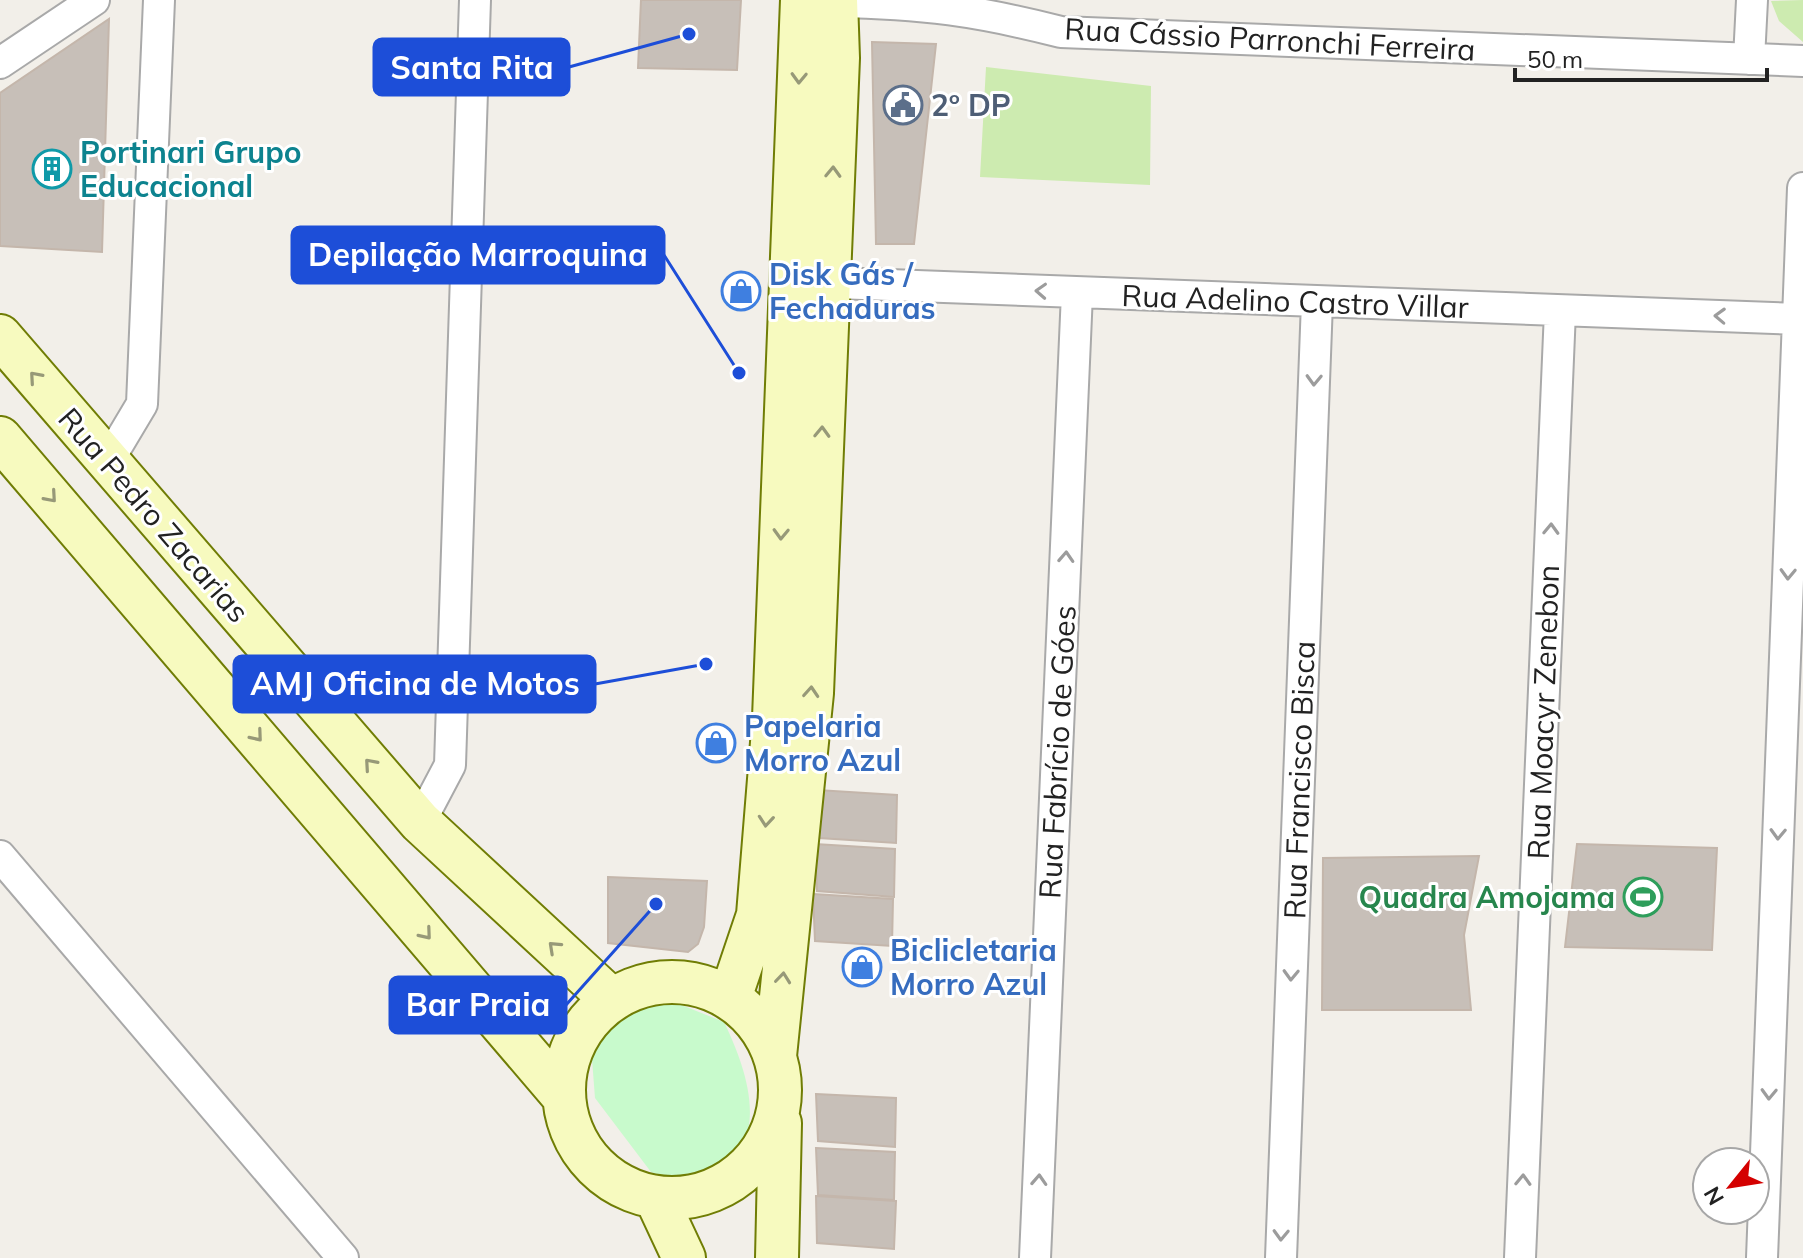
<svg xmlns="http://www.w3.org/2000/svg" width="1803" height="1258" viewBox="0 0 1803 1258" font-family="Mulish,sans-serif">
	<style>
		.grass { fill: #cdebb0 }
		.park { fill: #c8facc }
		.building { fill: #c7bfb8; stroke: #c4b6ab; stroke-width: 2 }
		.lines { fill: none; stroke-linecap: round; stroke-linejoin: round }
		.street-casing { stroke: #a9a9a9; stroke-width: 34 }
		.secondary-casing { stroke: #707d05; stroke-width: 46 }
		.street { stroke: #fff; stroke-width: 30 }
		.secondary { stroke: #f7fabf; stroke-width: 42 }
		.oneway { stroke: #979978 }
		.oneway2 { stroke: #9c9c9c }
		.labels { text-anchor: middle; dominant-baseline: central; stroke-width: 6; stroke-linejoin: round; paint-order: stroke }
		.street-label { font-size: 30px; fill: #222; stroke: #fff }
		.service-label { font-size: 30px; font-weight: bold; fill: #4e5e75; stroke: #fff; text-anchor: start }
		.culture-label { font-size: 30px; font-weight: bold; fill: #0d838f; stroke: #fff; text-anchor: start }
		.shop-label { font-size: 30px; font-weight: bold; fill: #366cbe; stroke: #fff; text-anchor: start }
		.leisure-label { font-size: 30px; font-weight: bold; fill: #27864d; stroke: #fff; text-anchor: end }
		.leader { fill: none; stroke: #1d4ed8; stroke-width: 3 }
		.callout-dot { fill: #1d4ed8; stroke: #fff; stroke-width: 3 }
		.callout { fill: #1d4ed8; stroke: #1d4ed8; stroke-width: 3 }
		.callout-label { font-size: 32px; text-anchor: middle; font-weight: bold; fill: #fff }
	</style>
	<rect width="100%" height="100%" fill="#f2efe9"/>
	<!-- grass -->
	<path class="grass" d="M1803 0V42L1779 21 1771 1Z
		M986 67 1151 86 1150 185 980 177Z"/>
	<!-- park -->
	<path class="park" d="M674 1002 724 1022C746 1068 771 1136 720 1172 711 1178 700 1181 691 1186L651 1172 595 1098 592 1059 609 1026 633 1003Z"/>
	<!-- building -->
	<path class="building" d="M641 0H741L737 70 638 68Z
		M109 19 102 252 0 246V93Z
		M872 42 936 44 914 244H876Z
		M817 790 897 795 896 843 819 838Z
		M815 844 895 849 894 897 817 891Z
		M1577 844 1717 848 1712 950 1565 947Z
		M1479 856 1464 935 1471 1010H1322L1323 858Z
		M608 877 707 881 704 927 698 944 688 952 608 943Z
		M813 894 893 899 892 946 815 941Z
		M816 1094 896 1098 895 1147 818 1141Z
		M816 1148 895 1152 894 1200 818 1195Z
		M816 1196 896 1201 894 1249 817 1243Z"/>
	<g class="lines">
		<!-- street casing -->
		<g class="street-casing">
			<path id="street" d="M836 2C921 3 979 11 1061 32L1803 61
				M1749 59 1752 0
				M0 63 94 0
				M809 282 1798 319
				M108 461 142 404 159 0
				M420 822 450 765 475 0
				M0 856 343 1258
				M1035 1258 1077 293
				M1281 1258 1317 302
				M1520 1258 1560 311
				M1762 1258 1803 188"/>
		</g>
		<!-- secondary casing -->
		<g class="secondary-casing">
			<path id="secondary" d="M0 336 420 822 612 1000
				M0 438 563 1096
				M564 1090a108 108 0 1 1 216 0a108 108 0 1 1-216 0Z
				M730 998 758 915 774 718 802 0
				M775 1056 812 693 838 58 836 0
				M656 1198 684 1258
				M777 1258 780 1123"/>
		</g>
		<!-- street -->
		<use href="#street" class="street"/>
		<!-- secondary -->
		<use href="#secondary" class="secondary"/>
	</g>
	<!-- one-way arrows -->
	<defs><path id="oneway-chevron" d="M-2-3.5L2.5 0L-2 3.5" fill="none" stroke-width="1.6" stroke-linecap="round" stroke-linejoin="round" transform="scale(2)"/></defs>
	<g class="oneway">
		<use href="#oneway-chevron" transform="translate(799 78) rotate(92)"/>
		<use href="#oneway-chevron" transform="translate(833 172) rotate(-88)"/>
		<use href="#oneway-chevron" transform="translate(35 377) rotate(-131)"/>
		<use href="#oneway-chevron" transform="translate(822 432) rotate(-88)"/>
		<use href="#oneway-chevron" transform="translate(51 497) rotate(49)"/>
		<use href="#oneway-chevron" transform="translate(781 534) rotate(92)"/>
		<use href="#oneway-chevron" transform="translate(811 692) rotate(-86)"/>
		<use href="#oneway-chevron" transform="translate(257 736) rotate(50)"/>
		<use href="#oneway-chevron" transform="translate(370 764) rotate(-131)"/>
		<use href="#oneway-chevron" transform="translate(766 821) rotate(95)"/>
		<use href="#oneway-chevron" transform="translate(426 934) rotate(50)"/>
		<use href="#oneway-chevron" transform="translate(554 947) rotate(-137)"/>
		<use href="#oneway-chevron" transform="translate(783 978) rotate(-84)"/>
	</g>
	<g class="oneway2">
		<use href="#oneway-chevron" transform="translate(1041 291) rotate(-177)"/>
		<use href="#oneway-chevron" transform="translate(1720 316) rotate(-178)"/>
		<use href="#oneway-chevron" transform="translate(1314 380) rotate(92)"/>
		<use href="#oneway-chevron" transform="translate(1551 529) rotate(-88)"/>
		<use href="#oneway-chevron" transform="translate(1066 557) rotate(-87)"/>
		<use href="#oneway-chevron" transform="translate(1788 574) rotate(92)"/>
		<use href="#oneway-chevron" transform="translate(1778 834) rotate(92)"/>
		<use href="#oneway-chevron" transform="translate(1291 975) rotate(92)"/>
		<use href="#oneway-chevron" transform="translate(1769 1094) rotate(92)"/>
		<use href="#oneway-chevron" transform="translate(1039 1180) rotate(-87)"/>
		<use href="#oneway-chevron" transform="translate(1523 1180) rotate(-88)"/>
		<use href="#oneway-chevron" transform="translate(1281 1235) rotate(92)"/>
	</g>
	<!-- icons -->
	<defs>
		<g id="civic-ring" transform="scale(2)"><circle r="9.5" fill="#fff" stroke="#5c6f8a" stroke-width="1.5"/><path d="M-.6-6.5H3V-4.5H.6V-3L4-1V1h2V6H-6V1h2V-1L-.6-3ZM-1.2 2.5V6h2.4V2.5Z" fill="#5c6f8a"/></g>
		<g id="building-ring" transform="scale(2)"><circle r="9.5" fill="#fff" stroke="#0f9aa8" stroke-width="1.5"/><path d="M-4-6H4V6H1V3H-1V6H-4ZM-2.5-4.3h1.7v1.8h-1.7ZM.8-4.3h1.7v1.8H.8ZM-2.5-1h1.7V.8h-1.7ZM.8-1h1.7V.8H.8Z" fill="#0f9aa8"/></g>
		<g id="shop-ring" transform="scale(2)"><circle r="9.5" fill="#fff" stroke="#3f7fe0" stroke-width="1.5"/><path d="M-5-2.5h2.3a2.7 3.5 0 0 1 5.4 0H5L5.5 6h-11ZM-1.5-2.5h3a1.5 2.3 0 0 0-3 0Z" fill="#3f7fe0"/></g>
		<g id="stadium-ring" transform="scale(2)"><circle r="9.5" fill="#fff" stroke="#2e9e5b" stroke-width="1.5"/><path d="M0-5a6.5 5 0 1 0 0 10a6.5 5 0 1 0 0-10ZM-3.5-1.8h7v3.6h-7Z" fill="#2e9e5b"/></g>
	</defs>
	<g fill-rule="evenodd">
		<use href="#civic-ring" x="903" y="105"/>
		<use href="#building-ring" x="52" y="169"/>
		<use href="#shop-ring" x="741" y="291"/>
		<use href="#shop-ring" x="716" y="743"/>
		<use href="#stadium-ring" x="1643" y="897"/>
		<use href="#shop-ring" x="862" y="967"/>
	</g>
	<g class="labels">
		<!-- street labels -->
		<g class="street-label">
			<text transform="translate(1270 39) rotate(3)">Rua Cássio Parronchi Ferreira</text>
			<text transform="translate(1295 301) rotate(2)">Rua Adelino Castro Villar</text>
			<text transform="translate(154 515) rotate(49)">Rua Pedro Zacarias</text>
			<text transform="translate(1543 712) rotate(-88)">Rua Moacyr Zenebon</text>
			<text transform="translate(1057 752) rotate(-87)">Rua Fabrício de Góes</text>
			<text transform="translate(1299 780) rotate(-88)">Rua Francisco Bisca</text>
		</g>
		<!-- service labels -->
		<g class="service-label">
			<text x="931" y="105">2º DP</text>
		</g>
		<!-- culture labels -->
		<g class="culture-label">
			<text x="80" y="152">Portinari Grupo<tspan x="80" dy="34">Educacional</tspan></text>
		</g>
		<!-- shop labels -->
		<g class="shop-label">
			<text x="769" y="274">Disk Gás /<tspan x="769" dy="34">Fechaduras</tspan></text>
			<text x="744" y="726">Papelaria<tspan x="744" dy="34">Morro Azul</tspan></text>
			<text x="890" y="950">Biclicletaria<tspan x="890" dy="34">Morro Azul</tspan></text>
		</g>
		<!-- leisure labels -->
		<g class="leisure-label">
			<text x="1615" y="897">Quadra Amojama</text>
		</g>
	</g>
	<!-- callouts -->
	<path class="leader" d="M689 34L569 67M739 373L664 255M706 664L595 684M656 904L566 1005"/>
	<g class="callout-dot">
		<circle cx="689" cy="34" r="8"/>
		<circle cx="739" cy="373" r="8"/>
		<circle cx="706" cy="664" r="8"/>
		<circle cx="656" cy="904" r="8"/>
	</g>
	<g class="callout">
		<rect x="374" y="39" width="195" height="56" rx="8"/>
		<rect x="292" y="227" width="372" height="56" rx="8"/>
		<rect x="234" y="656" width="361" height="56" rx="8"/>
		<rect x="390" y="977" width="176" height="56" rx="8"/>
	</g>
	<g class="callout-label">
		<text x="472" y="79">Santa Rita</text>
		<text x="478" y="266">Depilação Marroquina</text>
		<text x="415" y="695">AMJ Oficina de Motos</text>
		<text x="478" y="1016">Bar Praia</text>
	</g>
	<!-- north arrow -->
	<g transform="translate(1731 1186) rotate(240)"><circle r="38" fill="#ffffff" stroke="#a7a7a7" stroke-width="2"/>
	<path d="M0-6L14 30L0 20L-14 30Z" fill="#d40000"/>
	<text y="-12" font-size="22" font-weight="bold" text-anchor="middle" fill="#222222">N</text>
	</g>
	<!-- scale -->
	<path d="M1515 68v12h252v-12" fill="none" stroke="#222222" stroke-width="4"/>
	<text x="1527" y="68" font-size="24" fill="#222222" stroke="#ffffff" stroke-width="6" paint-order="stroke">50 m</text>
</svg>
